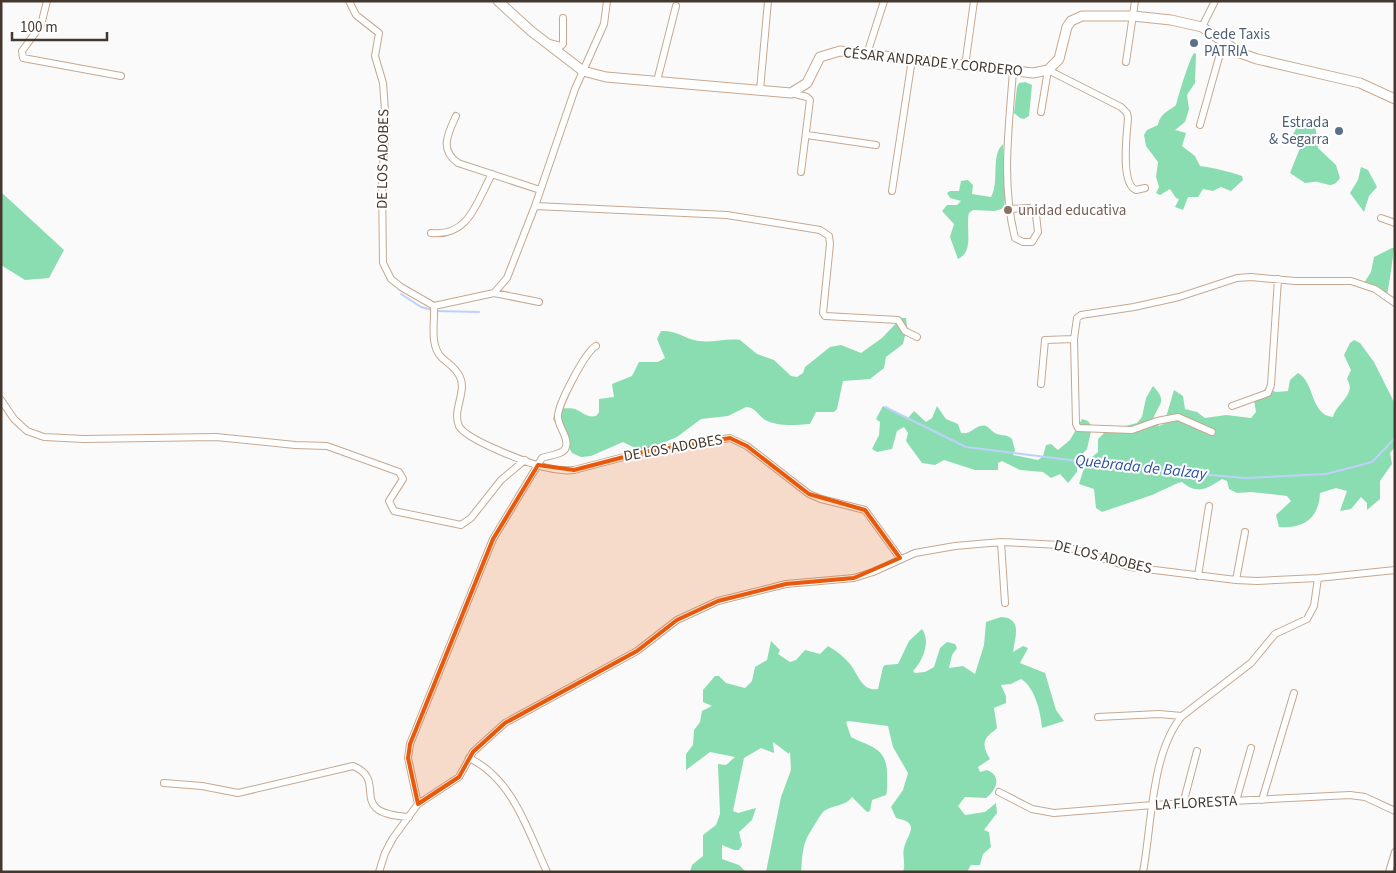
<svg xmlns="http://www.w3.org/2000/svg" width="1396" height="873" viewBox="0 0 1396 873" font-family="'Source Sans 3',sans-serif">
	<style>
		.forest { fill: #8addb0 }
		.lines { fill: none; stroke-linecap: round; stroke-linejoin: round }
		.stream { stroke: #bcd2fb; stroke-width: 2 }
		.street-casing { stroke: #c6a890; stroke-width: 8 }
		.secondary-casing { stroke: #c6a890; stroke-width: 11 }
		.street { stroke: #fff; stroke-width: 6 }
		.secondary { stroke: #fff; stroke-width: 9 }
		.marked { fill: #e8590c; fill-opacity: 0.2; stroke: #e8590c; stroke-width: 4; stroke-linejoin: round }
		.service-dot { fill: #5c6f8a; stroke: #fff; stroke-width: 2 }
		.education-dot { fill: #8d6e63; stroke: #fff; stroke-width: 2 }
		.labels { text-anchor: middle; dominant-baseline: central; stroke-width: 4; stroke-linejoin: round; paint-order: stroke }
		.service-label { font-size: 15px; fill: #4e5e75; stroke: #fff; text-anchor: start }
		.street-label { font-size: 15px; fill: #44382e; stroke: #fff }
		.education-label { font-size: 15px; fill: #785e54; stroke: #fff; text-anchor: start }
		.water-label { font-size: 16px; font-style: italic; fill: #2b519e; stroke: #fff }
	</style>
	<rect width="100%" height="100%" fill="#fafafa"/>
	<!-- forest -->
	<path class="forest" d="M1194 53 1196 54 1195 83 1187 95 1189 109 1185 122 1175 130 1186 133 1182 146 1195 156 1200 166C1215 168 1227 171 1242 176L1243 180 1231 191 1221 187 1213 191 1203 189 1198 197H1188L1183 210 1175 207 1179 199 1176 198 1170 189 1160 195 1156 193 1159 187 1156 177 1158 162 1146 146 1144 135 1147 130 1158 125C1161 112 1168 112 1176 105 1178 97 1190 57 1194 53Z
		M1025 82 1032 85 1029 116 1024 119 1020 118 1014 113 1017 87 1019 83Z
		M1302 119 1313 121 1315 123 1318 148 1336 165 1340 178C1333 189 1327 184 1318 182 1314 181 1309 183 1305 183L1290 173 1300 148 1293 145 1290 139Z
		M1003 144 1006 189 1004 208 995 211 973 210 969 213C965 228 975 251 958 259L950 237 954 224 942 211 947 205H957L961 201 950 198 947 193 950 191H959L961 181 968 180 973 185 972 194 991 197C1000 182 990 156 1003 144Z
		M1361 167 1368 170 1377 187 1369 196 1364 212 1350 193 1358 180Z
		M1 192 64 250 49 278 25 280 1 265Z
		M1392 248H1394C1392 264 1390 279 1387 295L1364 283 1371 272 1374 257Z
		M901 318H906L907 327 903 344 886 357 884 368 870 379 843 381 837 409 834 412H816L810 424C795 425 779 427 765 420 758 415 755 407 746 407L728 416 701 419 677 437 650 448 637 449 623 442 591 456 581 457 572 453 553 419 556 409C563 409 571 407 577 410 584 413 587 418 596 416L599 412V399L614 397 612 384 632 376 639 362H658L665 358 657 339 661 331C681 331 683 339 699 341 713 343 726 338 740 340L757 354 774 360 791 376 797 377 803 373 805 367 830 347 841 345 861 353 882 338Z
		M1354 340 1360 343 1374 362 1395 404V447L1390 453 1392 464 1380 481V499L1367 510V503L1361 497 1351 509 1340 511 1347 491 1336 488 1320 493C1319 518 1304 529 1279 527L1276 515 1291 501 1287 496 1251 492 1237 493 1229 489 1227 481 1222 479C1206 489 1198 495 1182 482L1178 483 1152 495 1102 512 1096 508 1094 489 1079 484 1086 462 1098 452V439L1106 431 1137 423 1142 417 1146 398 1153 386C1168 402 1159 403 1153 419L1159 426 1164 424 1174 390 1183 396 1185 409 1197 412 1205 418 1226 415 1251 418 1256 412 1254 400 1266 388 1276 392 1288 391 1290 380 1298 373C1315 382 1310 415 1333 417 1337 402 1357 395 1347 379L1351 370 1344 355 1350 343Z
		M883 406 908 418 914 411 926 422 932 418 937 406 946 419 958 424 961 433C971 434 972 429 980 426 988 423 991 432 997 434 1003 436 1007 434 1012 439L1015 450 1013 455 1038 460 1043 456 1046 445 1051 444 1058 450 1070 440 1082 419 1088 421 1092 427 1087 449 1077 460V472L1068 483 1060 474 1051 478 1043 472 1020 470 1002 461 998 463V470H975L944 460 935 465 922 463 906 441 908 433 904 427 897 431 892 449 877 452 872 449 879 435 880 422 876 419Z
		M1001 617C1023 618 1015 637 1013 652L1023 646 1028 648 1020 663 1045 673 1056 710 1064 721 1042 728C1041 713 1035 687 1021 679L1011 684 1001 685 1006 696V703L994 708 997 728C994 732 991 732 988 736 981 744 986 752 990 759L978 767 980 772 987 770C1002 776 997 790 986 798L965 797 958 806 965 815 985 812 996 803 997 813 984 830 989 832 991 847 983 854 980 865H971L967 872H903C906 863 902 856 904 848 907 834 922 823 896 818L891 807 903 790 908 773 893 747 888 726 848 721 846 722 851 737C870 747 887 747 887 774 887 781 888 788 886 795L872 800 870 811 867 812 852 797C846 806 833 805 824 811 822 812 807 837 806 840 802 849 802 862 801 872H766L781 797 791 770 790 751 789 754 773 742 774 753 761 748 744 758 733 811 738 813 756 808 752 820 739 832 742 845 739 850H734L722 845V859L739 865 746 872H690L692 865 703 856V835L716 825 720 814 718 764 726 765 735 757 710 752 686 770V754L693 745 694 730 700 722 702 711 712 706 703 702V690L715 676H719L726 683 745 688 752 681 755 667 767 660 771 641 780 650 778 654 790 662 796 660 805 650 820 654 828 646C837 651 844 657 850 664 858 674 862 692 878 689L883 667 885 665 898 664 909 641 922 629C931 641 923 661 913 671L915 673 925 672 934 667 940 648 947 642 955 644 957 648 952 655 949 668 963 666 975 674 984 645 986 622Z"/>
	<g class="lines">
		<!-- stream -->
		<path class="stream" d="M401 294 421 307 432 310
			M436 311 479 312
			M885 407 966 447 1142 469 1245 478 1326 474 1372 462 1395 438"/>
		<!-- street casing -->
		<g class="street-casing">
			<path id="street" d="M47 1 41 25 22 51 23 58 121 76
				M349 1 356 15 379 33 375 56 383 83 386 124 382 182 383 263 391 279 401 287 434 306
				M1202 27 1215 1
				M549 43 561 46 563 44V18
				M867 54 884 1
				M1126 62 1135 1
				M965 66 974 1
				M657 81 676 6
				M760 90 768 1
				M791 93 807 97 810 100 801 172
				M1041 112 1048 70 1121 107 1127 113 1128 118C1127 133 1120 184 1136 190L1145 188
				M456 116C448 133 439 150 458 163L540 190
				M1200 125 1223 43
				M807 135 876 145
				M892 191 912 59
				M535 206 727 215 820 230 829 236 830 244 823 313 825 316 898 320 905 331 917 337
				M1009 209 1029 208 1036 215 1038 232 1032 242H1023L1015 238C1001 183 1009 127 1013 71
				M1381 218 1395 223
				M431 233C469 237 476 203 492 174
				M494 293 539 302
				M434 306C435 323 429 345 442 358 449 364 456 368 460 377 467 392 452 410 459 426 466 440 528 463 544 467 554 470 564 471 574 470L643 452 730 438 747 446 809 494 821 499 865 510 900 558
				M434 306 494 293 507 278 535 206 575 89 604 24 607 1
				M1041 384 1045 340 1074 339
				M1 400 14 419 27 431 44 437 84 439 216 437 295 445 327 446 399 472 403 479 389 501 394 511 461 525 471 518 501 480 525 460
				M1232 406 1268 393 1271 385 1278 279
				M1212 432 1178 417 1157 421 1132 430 1078 428 1076 424 1074 339 1077 318 1081 315 1134 307 1179 297 1237 278 1251 277 1295 281H1351L1375 289 1395 303
				M1001 542 1005 603
				M1198 576 1209 506
				M1236 580 1245 532
				M1098 717 1159 714 1182 716
				M469 758C513 779 528 831 547 872
				M164 783 202 786 238 793 353 766C390 781 344 813 409 817
				M999 792 1032 809 1054 813 1153 805 1350 795 1365 797 1395 811
				M1262 800 1294 693
				M1236 801 1251 748
				M418 804 408 758 410 744 493 539 542 458C549 455 564 455 566 447 569 437 558 427 558 417 557 406 585 352 596 346
				M1183 804 1197 751
				M379 872 385 853 393 838 418 804 459 777 473 752 505 723 637 651 677 620 718 601 786 584 854 578 873 572 915 553 955 546 1001 542 1060 545 1130 567 1236 580 1257 581 1318 578 1395 570
				M1143 872C1152 824 1151 753 1182 716L1251 663 1275 634 1307 619 1314 606 1318 578
				M1389 872 1395 852"/>
		</g>
		<!-- secondary casing -->
		<g class="secondary-casing">
			<path id="secondary" d="M498 1 531 31 583 71 606 77 791 93 807 83 820 57 840 51 1033 73 1048 70 1059 59 1067 27 1071 21 1082 16H1133L1171 20 1202 27 1240 53 1257 59 1360 83 1395 99"/>
		</g>
		<!-- street -->
		<use href="#street" class="street"/>
		<!-- secondary -->
		<use href="#secondary" class="secondary"/>
	</g>
	<!-- marked area -->
	<path class="marked" d="M730 438 747 446 809 494 865 510 900 558 854 578 786 584 718 601 677 620 637 651 505 723 473 752 459 777 418 804 408 758 410 744 493 539 538 465 574 470 643 452Z"/>
	<!-- markers -->
	<g class="service-dot">
		<circle cx="1194" cy="43" r="5"/>
		<circle cx="1339" cy="131" r="5"/>
	</g>
	<circle class="education-dot" cx="1008" cy="210" r="5"/>
	<g class="labels">
		<!-- service labels -->
		<g class="service-label">
			<text x="1204" y="34">Cede Taxis<tspan x="1204" dy="17">PATRIA</tspan></text>
			<text x="1329" y="122" text-anchor="end">Estrada<tspan x="1329" dy="17">&amp; Segarra</tspan></text>
		</g>
		<!-- street labels -->
		<g class="street-label">
			<text transform="translate(933 62) rotate(6)">CÉSAR ANDRADE Y CORDERO</text>
			<text transform="translate(383 159) rotate(-89)">DE LOS ADOBES</text>
			<text transform="translate(673 448) rotate(-10)">DE LOS ADOBES</text>
			<text transform="translate(1103 557) rotate(14)">DE LOS ADOBES</text>
			<text transform="translate(1196 803) rotate(-3)">LA FLORESTA</text>
		</g>
		<!-- education labels -->
		<g class="education-label">
			<text x="1018" y="210">unidad educativa</text>
		</g>
		<!-- water labels -->
		<g class="water-label">
			<text transform="translate(1141 467) rotate(6)">Quebrada de Balzay</text>
		</g>
	</g>
	<!-- border -->
	<rect width="1396" height="873" fill="none" stroke="#44382e" stroke-width="5"/>
	<!-- scale -->
	<path d="M12 32v8h95v-8" fill="none" stroke="#44382e" stroke-width="2.5"/>
	<text x="20" y="32" font-size="15" fill="#44382e" stroke="#ffffff" stroke-width="4" paint-order="stroke">100 m</text>
</svg>
